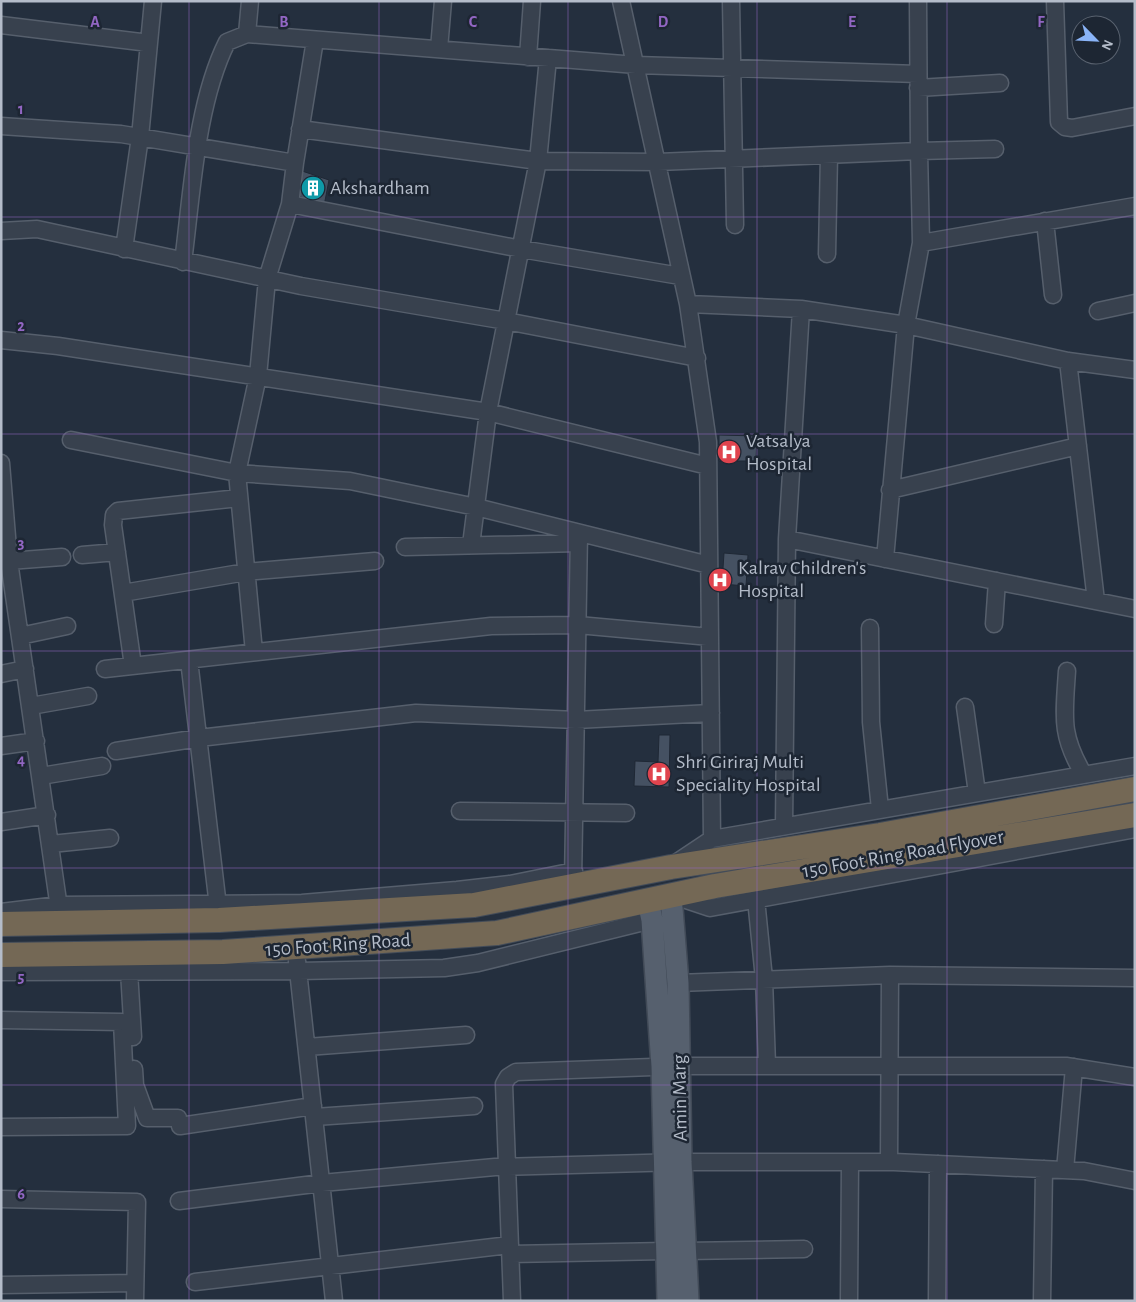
<svg xmlns="http://www.w3.org/2000/svg" width="1136" height="1302" viewBox="0 0 1136 1302" font-family="'Alegreya Sans',sans-serif">
	<style>
		.building { fill: #455162; stroke: #1f2835 }
		.lines { fill: none; stroke-linecap: round; stroke-linejoin: round }
		.minor-casing { stroke: #565f6c; stroke-width: 19 }
		.major-casing { stroke: #414a57; stroke-width: 24 }
		.highway-casing { stroke: #434c59; stroke-width: 26 }
		.minor { stroke: #38414e; stroke-width: 16 }
		.major { stroke: #56606e; stroke-width: 21 }
		.highway { stroke: #746855; stroke-width: 24 }
		.grid { fill: none; stroke: #9266c3; stroke-width: 1; stroke-opacity: 0.55 }
		.labels { text-anchor: middle; dominant-baseline: central; stroke-width: 5; stroke-linejoin: round; paint-order: stroke }
		.poi-label { font-size: 20px; fill: #b4bcc9; stroke: #1d2633; text-anchor: start }
		.street-label { font-size: 20px; fill: #b4bcc9; stroke: #1d2633 }
		.grid-label { font-size: 16px; text-anchor: middle; font-weight: bold; fill: #9266c3; stroke: #1d2633; stroke-width: 5; stroke-linejoin: round; paint-order: stroke }
	</style>
	<rect width="100%" height="100%" fill="#242f3e"/>
	<!-- building -->
	<path class="building" d="M302 171 329 180 324 206 298 196Z
		M719 435 757 436 756 461H719Z
		M724 553 748 555 746 586 722 584Z
		M659 735H670L669 787 634 786 635 761 658 762Z"/>
	<g class="lines">
		<!-- minor casing -->
		<g class="minor-casing">
			<path id="minor" d="M250 1 247 34 636 65 918 74
				M621 1 688 304 708 442 712 839
				M731 1 735 225
				M918 1 919 151 995 149
				M1055 1 1059 122 1065 127 1072 128 1135 116
				M1 25 149 43
				M439 49 443 1
				M528 57 532 1
				M918 88 1000 83
				M1 126 121 134 295 163 290 204 521 249 680 276
				M300 129 538 161 548 58
				M295 163 315 40
				M1045 221 1053 295
				M1 231 37 229 301 286 506 321 697 358
				M124 249 140 137 153 1
				M827 254 829 155
				M183 262C192 193 196 104 227 42L247 34
				M688 304 801 309 906 325 1068 361 1135 370
				M1098 311 1135 303
				M1 340 58 346 488 412 708 466
				M1068 361 1096 601
				M71 440 237 473 350 481 476 507 709 565
				M1 463 9 561 60 915
				M890 490 1078 446
				M787 539 801 309
				M471 545 488 412 538 161 658 162 919 151 921 243 1135 206
				M405 547 579 543
				M82 555 117 552
				M885 559 906 325 921 243
				M9 561 62 557
				M123 593 246 572 375 561
				M994 624 997 581
				M870 628 871 722 880 809
				M20 636 67 626
				M254 652 237 473 258 376 267 279 290 204
				M189 660 219 915
				M133 666 113 525 114 515 118 511 239 498
				M105 669 491 626 578 625 710 637
				M1067 671C1064 717 1060 735 1084 775
				M1 674 25 669
				M31 706 88 696
				M965 707 977 793
				M1 746 36 741
				M116 751 199 738 416 713 576 720 711 713
				M41 776 102 766
				M460 811 626 813
				M1 822 47 815
				M784 826 787 539 1135 609
				M51 844 110 838
				M676 863 712 839 1135 766
				M573 881 579 533
				M674 896 710 908 1135 829
				M756 899 764 979 767 1065
				M1 912 59 905 302 903 457 890 510 884 574 871
				M297 961 334 1301
				M129 971 133 1037
				M1 972 299 971 444 968 478 963 652 920
				M890 975 1135 978
				M678 983 890 975 889 1162
				M1 1020 122 1022 127 1126 1 1127
				M307 1047 466 1035
				M134 1069 135 1085 147 1118H178
				M315 1117 474 1106
				M180 1126 313 1106
				M1065 1170 1074 1067
				M1 1199 137 1202 135 1301
				M179 1201 322 1183 495 1167 681 1162H894L1084 1171 1135 1181
				M685 1251 804 1249
				M511 1254 666 1251
				M195 1282 510 1245
				M1 1285 135 1283
				M512 1301 504 1084 508 1077 516 1072 680 1066H1066L1135 1077
				M849 1301 850 1162
				M937 1301 938 1164
				M1042 1301 1044 1169"/>
		</g>
		<!-- major casing -->
		<g class="major-casing">
			<path id="major" d="M671 896 678 983 681 1162 688 1301
				M648 901 652 920 662 1066 668 1301"/>
		</g>
		<!-- highway casing -->
		<g class="highway-casing">
			<path id="highway" d="M1 924 219 920 474 905 671 867 880 835 1135 789
				M1 955 223 952 497 933 715 886 1135 815"/>
		</g>
		<!-- minor -->
		<use href="#minor" class="minor"/>
		<!-- major -->
		<use href="#major" class="major"/>
		<!-- highway -->
		<use href="#highway" class="highway"/>
	</g>
	<!-- grid -->
	<path class="grid" d="M189 1V1301M379 1V1301M568 1V1301M757 1V1301M947 1V1301M1 217H1135M1 434H1135M1 651H1135M1 868H1135M1 1085H1135"/>
	<!-- icons -->
	<defs>
		<g id="building-disc" transform="scale(1.25)"><circle r="9.5" fill="#0f9aa8" stroke="#1d2633"/><path d="M-4-6H4V6H1V3H-1V6H-4ZM-2.5-4.3h1.7v1.8h-1.7ZM.8-4.3h1.7v1.8H.8ZM-2.5-1h1.7V.8h-1.7ZM.8-1h1.7V.8H.8Z" fill="#fff"/></g>
		<g id="hospital-disc" transform="scale(1.25)"><circle r="9.5" fill="#e0444e" stroke="#1d2633"/><path d="M-5-5h3v3.5h4V-5h3V5h-3V1.5h-4V5h-3Z" fill="#fff"/></g>
	</defs>
	<g fill-rule="evenodd">
		<use href="#building-disc" x="313" y="188"/>
		<use href="#hospital-disc" x="729" y="452"/>
		<use href="#hospital-disc" x="720" y="580"/>
		<use href="#hospital-disc" x="659" y="774"/>
	</g>
	<g class="labels">
		<!-- poi labels -->
		<g class="poi-label">
			<text x="330" y="188">Akshardham</text>
			<text x="746" y="441">Vatsalya<tspan x="746" dy="23">Hospital</tspan></text>
			<text x="738" y="568">Kalrav Children's<tspan x="738" dy="23">Hospital</tspan></text>
			<text x="676" y="762">Shri Giriraj Multi<tspan x="676" dy="23">Speciality Hospital</tspan></text>
		</g>
		<!-- street labels -->
		<g class="street-label">
			<text transform="translate(903 854) rotate(-10)">150 Foot Ring Road Flyover</text>
			<text transform="translate(338 945) rotate(-4)">150 Foot Ring Road</text>
			<text transform="translate(680 1098) rotate(-91)">Amin Marg</text>
		</g>
	</g>
	<g class="grid-label">
		<text x="95" y="27">A</text>
		<text x="284" y="27">B</text>
		<text x="473" y="27">C</text>
		<text x="663" y="27">D</text>
		<text x="852" y="27">E</text>
		<text x="1041" y="27">F</text>
		<text x="21" y="114">1</text>
		<text x="21" y="331">2</text>
		<text x="21" y="548">3</text>
		<text x="21" y="765">4</text>
		<text x="21" y="982">5</text>
		<text x="21" y="1199">6</text>
	</g>
	<!-- border -->
	<rect width="1136" height="1302" fill="none" stroke="#b4bcc9" stroke-width="5"/>
	<!-- north arrow -->
	<g transform="translate(1096 40) rotate(114)"><circle r="24" fill="#1d2633" stroke="#59626f"/>
	<path d="M0-4L9 19L0 12L-9 19Z" fill="#8ab4f8"/>
	<text y="-8" font-size="14" font-weight="bold" text-anchor="middle" fill="#b4bcc9">N</text>
	</g>
</svg>
